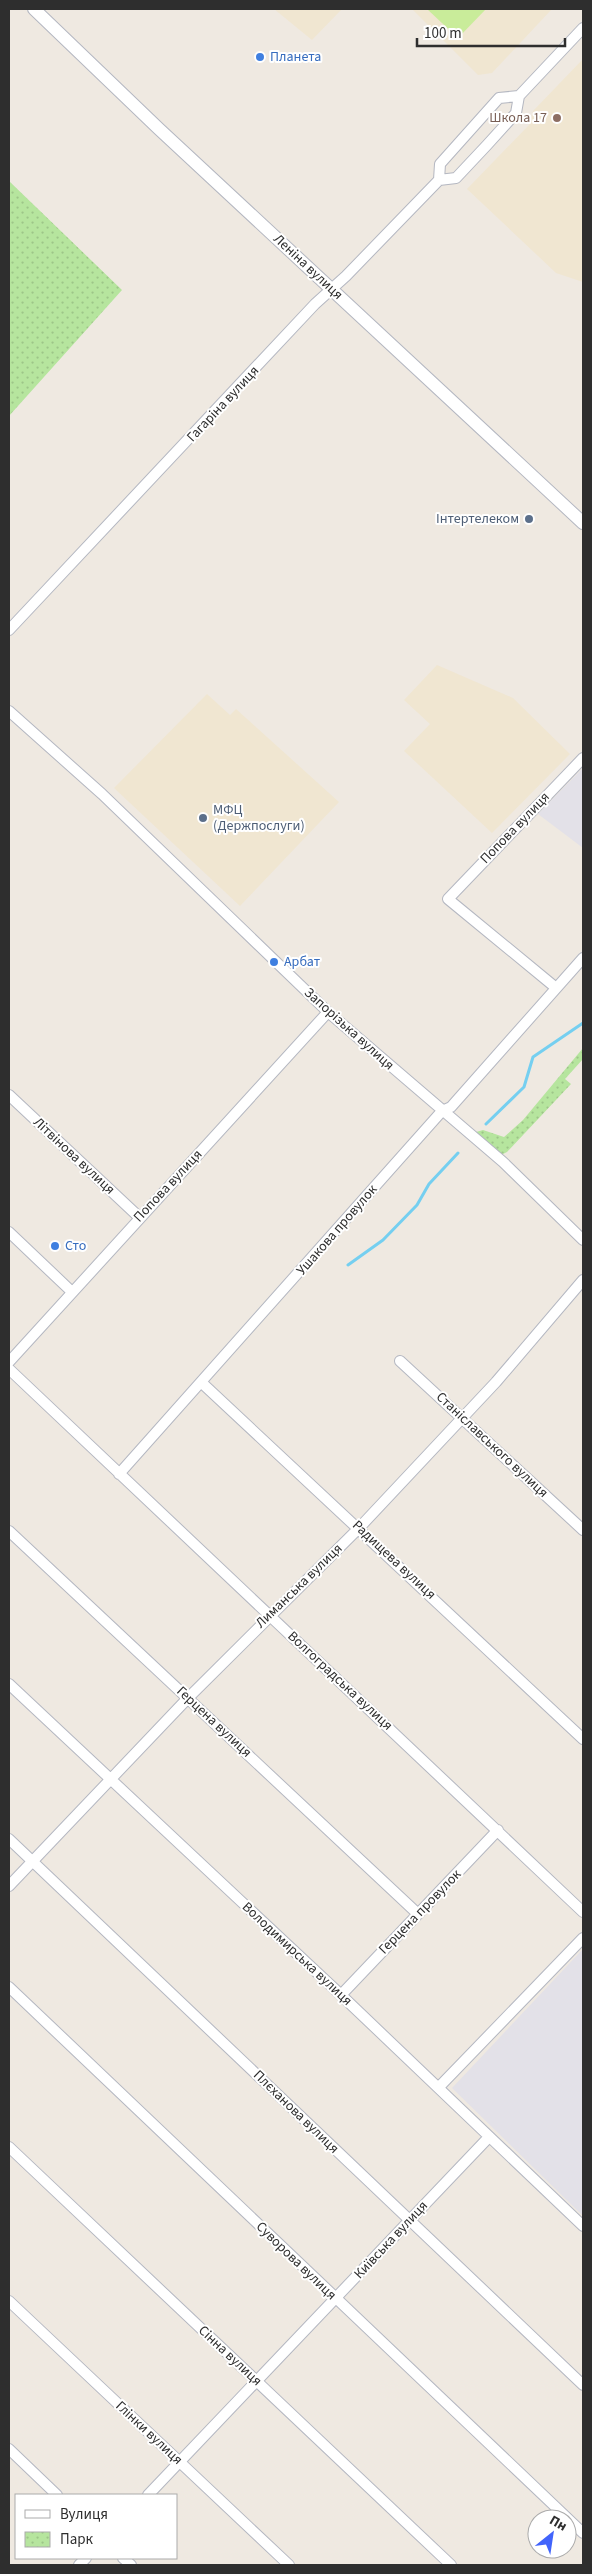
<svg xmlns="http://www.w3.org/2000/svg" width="592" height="2574" viewBox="0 0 592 2574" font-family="'Source Sans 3',sans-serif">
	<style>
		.industrial { fill: #e3e1e8 }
		.education { fill: #f0e6d1 }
		.park { fill: url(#park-dots) }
		.pitch { fill: #c9ec9a }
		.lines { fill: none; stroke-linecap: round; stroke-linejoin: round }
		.stream { stroke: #75cff0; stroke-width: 3 }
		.minor-casing { stroke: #b4b7c1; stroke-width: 12 }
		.tertiary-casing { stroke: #b4b7c1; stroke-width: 14 }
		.minor { stroke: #fff; stroke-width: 10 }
		.tertiary { stroke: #fff; stroke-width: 12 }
		.shop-dot { fill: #3f7fe0; stroke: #fff; stroke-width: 2 }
		.education-dot { fill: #8d6e63; stroke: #fff; stroke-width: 2 }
		.service-dot { fill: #5c6f8a; stroke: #fff; stroke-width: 2 }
		.labels { text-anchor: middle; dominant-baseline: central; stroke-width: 4; stroke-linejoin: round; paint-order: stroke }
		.shop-label { font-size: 14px; fill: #366cbe; stroke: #fff; text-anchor: start }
		.education-label { font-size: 14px; fill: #785e54; stroke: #fff; text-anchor: end }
		.street-label { font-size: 14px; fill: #2e2e2e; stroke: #fff }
		.service-label { font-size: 14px; fill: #4e5e75; stroke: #fff; text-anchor: end }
	</style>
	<defs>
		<pattern id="park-dots" width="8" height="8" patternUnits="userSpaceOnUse" patternTransform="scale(1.25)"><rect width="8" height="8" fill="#b6e59e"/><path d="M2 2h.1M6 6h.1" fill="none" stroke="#9dc588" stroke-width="1.8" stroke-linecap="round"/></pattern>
	</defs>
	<rect width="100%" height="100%" fill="#efe9e1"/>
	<!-- industrial -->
	<path class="industrial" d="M583 768V848L538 814Z
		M583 1949V2216L452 2088Z"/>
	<!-- education -->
	<path class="education" d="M274 9H342L312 40Z
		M412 9H552L492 73 478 75Z
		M583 59V282L556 273 467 189 529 125 533 111Z
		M437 665 513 698 570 754 492 833 404 751 430 724 404 700Z
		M207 694 230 715 236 709 339 802 240 906 114 788Z"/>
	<!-- park -->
	<path class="park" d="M9 181 122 290 9 416Z
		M583 1048V1059L565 1079 571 1084 507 1152 503 1154 499 1153 476 1132 483 1130 504 1137 523 1120Z"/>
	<!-- pitch -->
	<path class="pitch" d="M427 9H486L458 38Z"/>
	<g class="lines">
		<!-- stream -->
		<path class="stream" d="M486 1124 524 1087 533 1057 583 1023
			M348 1265 383 1240 417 1205 429 1184 458 1153"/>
		<!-- minor casing -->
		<g class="minor-casing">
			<path id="minor" d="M439 180 440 164 499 98 519 96
				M9 630 315 304 346 276 439 180 456 178 487 145 516 113 519 96 583 28
				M9 711 102 794 328 1012 503 1162 583 1240
				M555 987 448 899 583 758
				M9 1095 139 1217
				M9 1232 71 1291
				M400 1361 583 1530
				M9 1362 328 1012
				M9 1369 583 1912
				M202 1383 583 1739
				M119 1474 442 1111 451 1107 583 958
				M9 1531 418 1914
				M9 1684 341 1995 583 2226
				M9 1839 583 2385
				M9 1886 188 1698 359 1528 496 1382 583 1280
				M9 1987 583 2533
				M341 1995 498 1830
				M439 2087 583 1938
				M9 2147 451 2565
				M9 2301 289 2565
				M9 2449 57 2495
				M148 2495 489 2137
				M123 2558 131 2565
				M79 2565 86 2558"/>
		</g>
		<!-- tertiary casing -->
		<g class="tertiary-casing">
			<path id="tertiary" d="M34 9 159 129 583 523"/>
		</g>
		<!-- minor -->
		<use href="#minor" class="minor"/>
		<!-- tertiary -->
		<use href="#tertiary" class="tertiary"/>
	</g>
	<!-- markers -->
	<g class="shop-dot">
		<circle cx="260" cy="57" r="5"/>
		<circle cx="274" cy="962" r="5"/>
		<circle cx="55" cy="1246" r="5"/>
	</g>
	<circle class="education-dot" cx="557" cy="118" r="5"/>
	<g class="service-dot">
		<circle cx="529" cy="519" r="5"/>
		<circle cx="203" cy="818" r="5"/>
	</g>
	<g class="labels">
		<!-- shop labels -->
		<g class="shop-label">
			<text x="270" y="57">Планета</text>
			<text x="284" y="962">Арбат</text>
			<text x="65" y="1246">Сто</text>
		</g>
		<!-- education labels -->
		<g class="education-label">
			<text x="547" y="118">Школа 17</text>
		</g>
		<!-- street labels -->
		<g class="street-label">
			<text transform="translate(308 267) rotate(43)">Леніна вулиця</text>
			<text transform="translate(223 404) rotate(-47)">Гагаріна вулиця</text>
			<text transform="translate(515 828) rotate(-46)">Попова вулиця</text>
			<text transform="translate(349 1029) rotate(42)">Запорізька вулиця</text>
			<text transform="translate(74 1156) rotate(43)">Літвінова вулиця</text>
			<text transform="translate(168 1186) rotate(-47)">Попова вулиця</text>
			<text transform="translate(337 1230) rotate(-49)">Ушакова провулок</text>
			<text transform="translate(492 1445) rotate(43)">Станіславського вулиця</text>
			<text transform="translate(394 1560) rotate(43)">Радищева вулиця</text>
			<text transform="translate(299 1586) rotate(-44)">Лиманська вулиця</text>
			<text transform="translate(340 1681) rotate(43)">Волгоградська вулиця</text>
			<text transform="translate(214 1722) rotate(43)">Герцена вулиця</text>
			<text transform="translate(420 1912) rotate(-46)">Герцена провулок</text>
			<text transform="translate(297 1954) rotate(43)">Володимирська вулиця</text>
			<text transform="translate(296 2112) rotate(44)">Плєханова вулиця</text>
			<text transform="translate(391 2240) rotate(-47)">Київська вулиця</text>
			<text transform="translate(296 2261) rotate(44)">Суворова вулиця</text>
			<text transform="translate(230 2356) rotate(43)">Сінна вулиця</text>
			<text transform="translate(149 2433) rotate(43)">Глінки вулиця</text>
		</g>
		<!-- service labels -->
		<g class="service-label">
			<text x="519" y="519">Інтертелеком</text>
			<text x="213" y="810" text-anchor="start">МФЦ<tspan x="213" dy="16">(Держпослуги)</tspan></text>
		</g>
	</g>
	<!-- border -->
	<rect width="592" height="2574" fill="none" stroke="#2e2e2e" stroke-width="20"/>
	<!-- legend -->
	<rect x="15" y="2494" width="162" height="65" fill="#ffffff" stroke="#ababab"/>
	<rect x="25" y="2510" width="25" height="8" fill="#ffffff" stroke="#ababab"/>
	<text x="60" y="2519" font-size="15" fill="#2e2e2e">Вулиця</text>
	<rect x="25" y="2532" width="25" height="15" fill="url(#park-dots)" stroke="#ababab"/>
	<text x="60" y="2544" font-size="15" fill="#2e2e2e">Парк</text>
	<!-- north arrow -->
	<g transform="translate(552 2534) rotate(30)"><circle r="24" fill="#ffffff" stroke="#ababab"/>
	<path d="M0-4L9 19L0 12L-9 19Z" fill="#4264fb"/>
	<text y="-8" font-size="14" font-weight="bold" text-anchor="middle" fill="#2e2e2e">Пн</text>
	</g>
	<!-- scale -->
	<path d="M417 38v8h148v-8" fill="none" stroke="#2e2e2e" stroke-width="2.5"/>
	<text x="424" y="38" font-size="15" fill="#2e2e2e" stroke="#ffffff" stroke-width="4" paint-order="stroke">100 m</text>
</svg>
